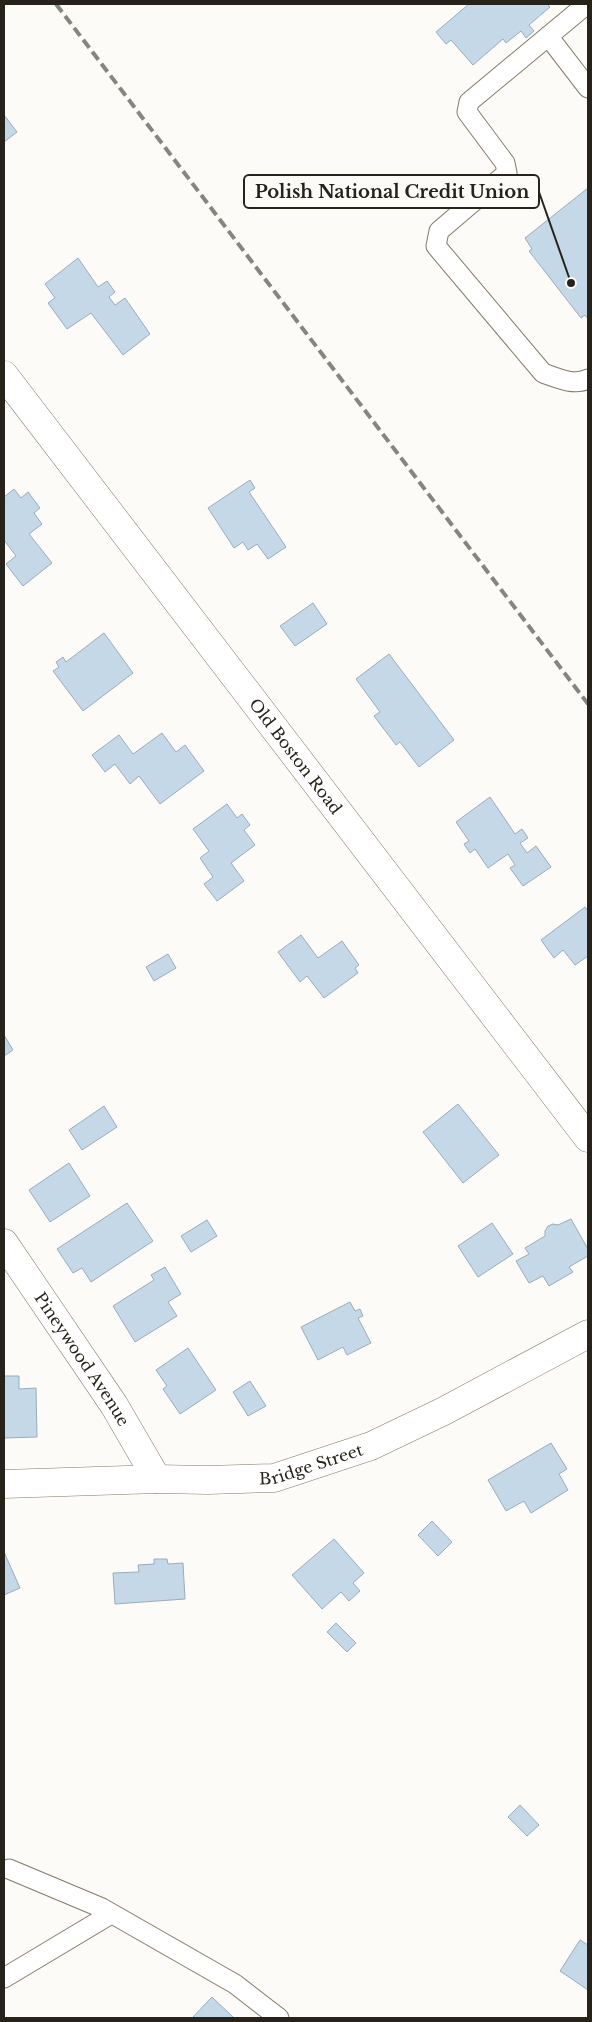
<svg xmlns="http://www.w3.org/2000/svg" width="592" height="2022" viewBox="0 0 592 2022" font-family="'Libre Baskerville',serif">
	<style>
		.building { fill: #c4d8e8; stroke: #99acbc }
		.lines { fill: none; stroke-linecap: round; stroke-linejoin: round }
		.lane-casing { stroke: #847a67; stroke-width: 21 }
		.street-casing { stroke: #847a67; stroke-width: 29 }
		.secondary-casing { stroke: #847a67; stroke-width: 29 }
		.lane { stroke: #fff; stroke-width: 19 }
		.street { stroke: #fff; stroke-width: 28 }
		.secondary { stroke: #fff; stroke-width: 28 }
		.rail { stroke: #88857e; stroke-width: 4; stroke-dasharray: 10 5; stroke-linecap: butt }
		.labels { text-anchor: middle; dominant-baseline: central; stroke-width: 4.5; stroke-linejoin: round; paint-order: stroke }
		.street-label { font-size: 16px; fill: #27231b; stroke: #fdfbf7 }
		.leader { fill: none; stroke: #27231b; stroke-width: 2 }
		.callout-dot { fill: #27231b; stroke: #fdfbf7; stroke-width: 2 }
		.callout { fill: #fdfbf7; stroke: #27231b; stroke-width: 2 }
		.callout-label { font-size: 18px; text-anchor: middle; font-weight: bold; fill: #27231b }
	</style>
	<rect width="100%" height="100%" fill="#fdfbf7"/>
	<!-- building -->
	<path class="building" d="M469 4H547L550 7 529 25 534 31 526 38 521 31 506 43 503 39 473 65 451 40 446 44 436 32Z
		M4 115 17 132 4 142Z
		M588 188V319L585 315 581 318 529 251 532 249 525 238Z
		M78 258 98 287 107 281 115 292 109 297 115 305 125 298 150 334 123 355 91 313 67 329 48 303 55 298 45 284Z
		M250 480 255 488 249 492 286 547 268 559 257 544 248 550 243 542 234 548 208 508Z
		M14 489 21 498 28 492 40 508 34 513 42 524 29 534 52 563 23 586 6 564 16 556 4 540V497Z
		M313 603 327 624 295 646 280 626Z
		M104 633 133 673 83 711 53 671 59 667 56 662 63 657 66 662Z
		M389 654 454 740 419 767 400 742 396 745 374 716 380 712 356 679Z
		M162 733 176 752 185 745 204 771 160 804 139 776 130 784 115 764 105 772 92 755 119 735 133 754Z
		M490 797 515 834 522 829 528 838 520 843 527 853 536 846 551 867 523 886 510 868 515 865 508 854 488 868 475 849 470 853 464 844 469 841 456 822Z
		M227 804 237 818 242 814 250 825 244 830 255 845 231 863 244 881 217 901 204 884 213 877 200 858 209 851 193 829Z
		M585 907 588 911V956L575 965 563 950 554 958 541 940Z
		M301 935 318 958 342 941 359 965 355 968 358 973 324 998 307 976 300 982 278 952Z
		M168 954 176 968 154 981 146 967Z
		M4 1035 13 1050 4 1056Z
		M458 1104 499 1155 463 1183 423 1132Z
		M104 1106 117 1127 82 1150 69 1130Z
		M69 1163 90 1196 50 1222 29 1190Z
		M127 1203 153 1241 91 1282 82 1268 73 1273 57 1249Z
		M571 1219 588 1249V1256L569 1267 573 1272 549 1286 543 1276 529 1283 516 1261 529 1254 525 1248 545 1236V1231L548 1226 553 1224 558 1225Z
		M207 1220 217 1236 191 1252 181 1236Z
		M492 1223 513 1254 478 1277 458 1246Z
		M165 1267 181 1294 168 1302 177 1316 135 1342 113 1306 154 1280 151 1275Z
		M350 1302 355 1311 360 1309 363 1316 358 1318 371 1343 347 1355 343 1347 318 1360 301 1327Z
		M188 1348 216 1390 180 1414 163 1389 167 1386 156 1370Z
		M4 1376H19V1389L36 1388 37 1437 4 1438Z
		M250 1381 266 1406 248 1416 233 1392Z
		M551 1443 567 1469 559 1474 568 1490 531 1513 524 1501 506 1511 488 1480Z
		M432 1521 452 1542 438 1556 418 1535Z
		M334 1539 364 1573 353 1583 360 1591 349 1601 341 1592 322 1609 292 1575Z
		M4 1552 20 1588 4 1595Z
		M154 1559H167L168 1564 183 1563 185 1599 115 1604 113 1573 139 1572 138 1565 154 1564Z
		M336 1623 356 1643 347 1652 327 1632Z
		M520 1805 539 1825 527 1836 508 1817Z
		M580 1940 588 1945V1990L560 1971Z
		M212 1997 234 2018H192Z"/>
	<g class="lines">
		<!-- lane casing -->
		<g class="lane-casing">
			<path id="lane" d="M587 4 469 102 467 112 505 163 507 173 439 231 436 246 543 373C557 378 574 386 588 379
				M548 36 588 88
				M9 1869 102 1908 235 1984 279 2018
				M4 1978 111 1914"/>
		</g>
		<!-- street casing -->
		<g class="street-casing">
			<g id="street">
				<path id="s1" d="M4 1243 114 1405 157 1479"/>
				<path id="s2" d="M4 1484 157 1479 208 1480 274 1478 371 1446 444 1411 588 1334"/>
			</g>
		</g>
		<!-- secondary casing -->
		<g class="secondary-casing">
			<g id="secondary">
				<path id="s3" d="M4 375 588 1138"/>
			</g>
		</g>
		<!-- lane -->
		<use href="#lane" class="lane"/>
		<!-- street -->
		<use href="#street" class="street"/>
		<!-- secondary -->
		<use href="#secondary" class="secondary"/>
		<!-- rail -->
		<path class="rail" d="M56 4 588 704"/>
	</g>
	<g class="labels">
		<!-- street labels -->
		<g class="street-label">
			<text stroke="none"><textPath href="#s3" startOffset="480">Old Boston Road</textPath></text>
			<text stroke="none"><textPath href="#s1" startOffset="140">Pineywood Avenue</textPath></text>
			<text stroke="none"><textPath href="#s2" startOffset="309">Bridge Street</textPath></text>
		</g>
	</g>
	<!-- callouts -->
	<path class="leader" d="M571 283L539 192"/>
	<circle class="callout-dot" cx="571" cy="283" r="5"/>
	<rect class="callout" x="244" y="175" width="295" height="33" rx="5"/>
	<g class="callout-label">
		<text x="392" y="198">Polish National Credit Union</text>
	</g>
	<!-- border -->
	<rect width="592" height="2022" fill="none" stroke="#27231b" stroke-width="10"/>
</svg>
